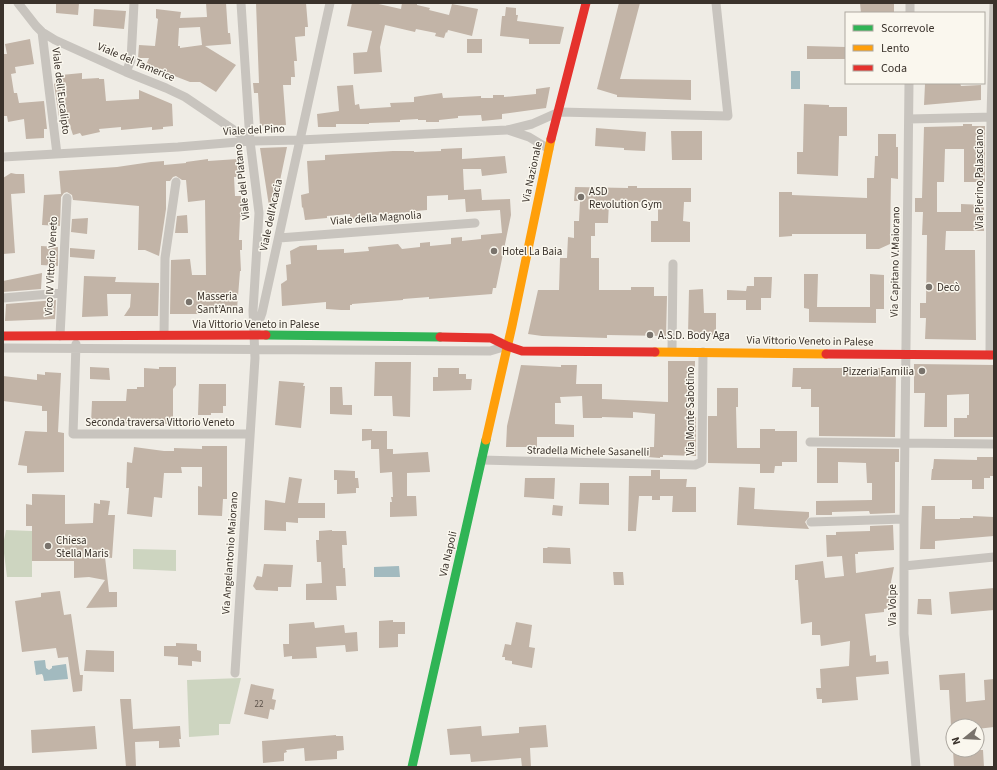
<svg xmlns="http://www.w3.org/2000/svg" width="997" height="770" viewBox="0 0 997 770" font-family="'Source Sans 3',sans-serif">
	<style>
		.green { fill: #cdd5c0 }
		.water { fill: #a2babf }
		.building { fill: #c2b4a7; fill-rule: evenodd }
		.lines { fill: none; stroke-linecap: round; stroke-linejoin: round }
		.street { stroke: #c8c4be; stroke-width: 9 }
		.fast { stroke: #30b455; stroke-width: 9 }
		.slow { stroke: #ff9f0a; stroke-width: 9 }
		.jam { stroke: #e5322d; stroke-width: 9 }
		.poi-dot { fill: #79736c; stroke: #faf7ee; stroke-width: 1.5 }
		.labels { text-anchor: middle; dominant-baseline: central; stroke-width: 3; stroke-linejoin: round; paint-order: stroke }
		.number-label { font-size: 9px; fill: #5c524a }
		.street-label { font-size: 11px; fill: #3a322b; stroke: #faf7ee }
		.poi-label { font-size: 11px; fill: #3a322b; stroke: #faf7ee; text-anchor: start }
	</style>
	<rect width="100%" height="100%" fill="#efece5"/>
	<!-- green -->
	<path class="green" d="M6 530 32 531V577H7L3 545Z
		M133 549 176 550V571L133 569Z
		M241 678 230 724H219V735L189 737 187 680Z"/>
	<!-- water -->
	<path class="water" d="M791 71H800V89H791Z
		M399 566 400 577H374V567Z
		M45 660 46 668 49 670 52 668V666L66 664 68 679 44 681 43 676 42 674 36 675 34 661Z"/>
	<!-- building -->
	<path class="building" d="M56 3H79L78 15 56 13Z
		M206 3H226L228 33H230L231 44 205 46 236 65 216 92 200 82H190L146 65 149 58H138L139 45 155 46 158 19 156 18V9L181 12 180 18 207 17ZM200 27 202 45 180 48V46H178L179 28Z
		M256 3H306L308 27H305V36L295 37 297 61H294L295 77H291V85H283L286 125 260 126 258 93H254L253 83H259Z
		M352 3H374L401 9 402 3H417V5L430 8 429 10 449 15 452 4 478 9 472 36 448 30 447 33 446 32 444 38 435 36 436 33 416 29 415 32 385 25 380 47 382 72 354 74 353 53 367 52 372 31 347 26Z
		M619 3H640L620 79 691 80V100L617 97V95L597 89Z
		M860 3 894 4V13H861Z
		M506 7 516 8V15H518L517 21 564 27 560 44H529V39L500 36 502 16H505Z
		M94 9 126 11 124 29 93 26Z
		M30 39 34 64 15 67 16 73 11 74 14 93H17L19 103 44 101 47 129H44V138L26 139 24 119 8 122 7 116H3V54H7L5 44Z
		M467 39H482V53H467Z
		M807 46 846 47V59H807Z
		M82 73V79L99 78V79H104L106 101 139 99V90L172 104 173 126 163 127V129L152 130V127L121 130V127L99 129 100 132 82 136 80 133 73 135 67 117H59L54 84 61 80V75Z
		M935 83H960L961 86 981 85V100L924 105 925 84Z
		M353 85 355 105 359 104 360 109 391 107 390 103 414 102V97L427 95 442 93 443 98 481 96V98H493V95H504V97L536 94V89L550 87 546 108 502 114V119L482 121 481 115 458 116V118L439 120V122H426V120H418V119L400 120V122L369 123V124H336V127H318L317 114 339 111 337 86Z
		M804 104 829 105V107H847V136H839L838 176 797 174V152H803Z
		M963 124H972V126H985V182H964V149H945L944 182H937V212H961V204L984 205V231H946L945 250H975L976 340 925 339 926 318H920V303H926L927 235H922L923 212H915V198H922L924 127 963 126Z
		M596 128 646 132 645 151 624 150V148L595 146Z
		M671 131H702V160H672Z
		M878 134H896V147H898V179L891 178 890 244 879 249H866V234H792V236L779 237V192H792V195L867 198V178H874L875 156H878Z
		M287 147 272 219H271L260 148Z
		M462 148V159L505 156 507 173 482 176 481 169H463L464 190 481 189 482 200 510 199 511 215 496 288H493L492 294 429 299V297L403 299V300L352 304V305H350V310H341L326 309V302L282 306 281 284 287 280 286 265 291 264 290 251 300 246 317 245V250L344 249V253L369 251 368 247 398 244 402 249 420 247V243L430 242V246L451 244V238L462 237V241L481 239V235L502 233 500 210 466 212 465 199 448 200V195L427 196V210L416 211V212L389 213V216L380 217V215L359 216V219H350V214L327 216V218L305 220 303 207 302 208 301 195 309 193 307 161 325 160V155L393 151H414V152L441 151V149Z
		M208 159V161L238 159V177H234L235 196H241L242 217H240L239 240H242V250H240L241 271H240L237 309H200V314H170L171 260 190 259 192 275H206L205 200 188 202 186 180H182L176 176 173 177 170 181H166V209L159 256 145 250H138L139 206 73 200 72 195 67 192 64 193 61 197 60 226 42 225 44 195 61 194 59 171 117 167 151 162 164 161V165L186 163V162Z
		M11 173 16 174H24L25 193 11 194 15 253 3 254V178Z
		M628 186H637V188H691V202H684L683 221 690 222V242H651V221H658V202H609L608 223H595V236H591V258H599V290H631V287H654V296H667L666 336 607 335V338L542 336 528 334 538 290H559L560 258H567L568 237 574 238V221H579L580 201H574L575 187 628 188Z
		M187 215 188 233H175L177 216Z
		M88 218 87 234 71 232 72 219Z
		M41 246 58 247V266L41 265Z
		M70 248 95 250 94 259 70 257Z
		M42 273 41 289 3 292V281Z
		M804 274H818L817 307H870V274L884 275V309H876V323L809 322V309L804 308Z
		M84 276 116 277 115 282 159 283 158 316H124L130 307 131 294H107L108 316 82 317Z
		M754 277H772L771 298H761V310H746V300H727V290L746 291 747 286H754Z
		M703 289 704 313H716V335L688 334 689 290Z
		M56 300 55 319 5 321 6 304Z
		M668 361H695L694 417H696V456L663 455V457H660V458L647 457 648 447H654L655 414 633 412V418L602 417V418H583L582 396 560 397 561 403H555V424L574 425V437H537V447H506L507 426 521 365 561 367V365H577L576 384H602V399L668 402Z
		M375 362H411L410 417 393 416 392 396H374Z
		M914 364 994 365V437H954V418H967V415H969V394L947 395V427H924L925 393H914Z
		M90 367 109 368 110 380 90 379Z
		M159 367H176V385L173 389V424L91 423 92 401H126L127 389H137V387H144V368L159 369Z
		M438 368H459V374H466V379H472L471 390 433 391V377H438Z
		M793 368H885V373H896L895 437 819 436V407H811V389H801V387H792Z
		M45 372 61 373 58 432 64 433V472L27 473V466L18 465 25 431 47 432V411H42V406L3 401V376L37 380V374L45 375Z
		M279 381 304 383 303 386H305L301 428 275 425Z
		M199 384H226V406H223V413H211V415H198Z
		M330 387H342L343 405H352V415L330 414Z
		M717 388H738V407H736L737 448H760V429H775V431H797V462H782V466H775L774 473H760V464L708 463V416H717Z
		M362 429H372V431H387V449H393V454L428 452 430 472 407 473V496H416L417 516 390 517V502H392L391 497H393L392 472 380 473 379 449H371V440L362 441Z
		M202 446H227V499H223L222 516 198 515V486L202 487V467H181L182 473H164L162 498 154 497 152 517 127 514 129 488H126L127 462 132 463 134 447 164 451H174V448L202 449Z
		M817 448 899 449V462H895V513L870 514 869 511 832 512V515H816V501L872 500V483H867L866 463 838 462V483H817Z
		M977 457H994V476H990V478H984V489H972V480H931L932 469H933L934 459 977 460Z
		M334 470 355 471V478H358L359 488H356V493L337 494V480H334Z
		M651 470H660V479H687L686 487H696V512H672L673 496H660V500H652V496H639L636 531H628L629 476H651Z
		M289 477 302 479 298 503H325V518H298V523L286 522V531L264 530 265 500 285 503Z
		M525 478H555L554 499 524 497Z
		M580 483H609V505L579 504Z
		M739 487 755 488 754 509 809 512V517L805 522 809 529 737 525Z
		M32 494 65 495V524L93 523 94 503 100 504V500L110 501 108 515H115L112 558 105 557 109 592H117V607L86 608 105 580 89 577 74 578V561H32V526H26V504L32 505Z
		M553 505 563 506 562 516 552 515Z
		M922 506H935V519H960V518H973V516L994 517V536L935 541V549H920Z
		M893 525 894 550 858 552V554H855L856 573 894 567 891 582 895 607 884 609V612L865 614 870 656 876 655V662L888 661 889 674 856 677 858 700 822 703V699H817L816 688H821L820 669 849 666 850 641 821 646 820 635H812V622L801 624 798 580H795V565L823 561 825 578 844 576 842 556 827 557 826 535H836V532L870 531V526Z
		M332 530V531H346L347 545H342L343 568H345L346 586H336L337 600H306V584L322 583 321 562H317L316 540H319V531Z
		M547 547 570 548 571 564 543 563V548H548Z
		M264 564 293 565 291 587H278V591L256 590 253 586 257 576 262 577Z
		M613 572H623L624 585H614Z
		M994 588V610L951 614 949 592Z
		M60 591 64 615 71 614 80 675H83L82 691 73 692 68 657 58 658 56 648 22 652 15 601 41 597V593Z
		M918 599H931L932 615 917 614Z
		M393 620V622H405V634H398V647L379 648V621Z
		M314 622 315 628 344 625 345 633 357 632 358 651 346 652 345 645 316 647 317 658 292 659V656L284 657 283 644H289V624Z
		M516 622 532 625 529 647 535 648 532 668 512 664V661L505 660V657H502L505 644 511 645Z
		M176 643 197 644V650L201 651V662L192 661V666L178 665V657L164 656V646H176Z
		M86 650 114 651V672L84 671Z
		M965 673 966 702 985 700 984 680 994 679V727L977 729V726H951L949 690H940L939 675Z
		M251 684 274 689 272 699 276 700 274 710 270 709 268 719 244 714Z
		M120 699H131L133 729 180 726 181 739H179L180 747 159 748V741L135 742 136 767H126Z
		M546 725 548 747 530 748 531 767H522L521 758 471 762 470 754 450 755 447 729 481 726 482 736 519 733V727Z
		M95 726 97 749 32 753 31 730Z
		M336 735V736H343L344 750 337 751V759L305 761 304 748 286 750 287 752 284 753V761L263 763 262 741Z
		M953 750H983L984 767H954Z"/>
	<g class="lines">
		<!-- street -->
		<path class="street" d="M18 3 36 26 42 32 55 40 126 72 166 88 185 97 250 141
			M241 3 250 141 259 213 253 311 254 332
			M910 13V3
			M42 32 57 154
			M126 72 131 60 134 3
			M909 83 904 519V634L916 767
			M909 119 994 117
			M508 130 529 137 549 149
			M3 157 178 147 250 141 300 140 507 130 532 124 559 112 728 116 716 3
			M279 238 475 223
			M3 298 62 293
			M164 335 165 258 176 182
			M60 336 67 198
			M76 344 73 434H250
			M3 348 490 351 507 346
			M672 351 673 264
			M990 355 991 117 994 3
			M810 442 994 444
			M481 460 695 465 702 462 703 352
			M811 522 904 519
			M904 566 994 557
			M235 673 255 358 254 335 262 313 330 3"/>
		<!-- fast -->
		<path class="fast" d="M266 335 440 337
			M412 767 486 440"/>
		<!-- slow -->
		<path class="slow" d="M655 352 826 354
			M486 440 512 326 551 139"/>
		<!-- jam -->
		<path class="jam" d="M551 139 586 3
			M3 336 266 335
			M440 337 491 338 507 346 522 351 655 352
			M826 354 994 355"/>
	</g>
	<!-- markers -->
	<g class="poi-dot">
		<circle cx="581" cy="197" r="4"/>
		<circle cx="494" cy="251" r="4"/>
		<circle cx="929" cy="287" r="4"/>
		<circle cx="189" cy="302" r="4"/>
		<circle cx="650" cy="335" r="4"/>
		<circle cx="922" cy="371" r="4"/>
		<circle cx="48" cy="546" r="4"/>
	</g>
	<g class="labels">
		<!-- number labels -->
		<g class="number-label">
			<text x="259" y="704">22</text>
		</g>
		<!-- street labels -->
		<g class="street-label">
			<text transform="translate(136 62) rotate(23)">Viale del Tamerice</text>
			<text transform="translate(61 91) rotate(83)">Viale dell'Eucalipto</text>
			<text transform="translate(254 130) rotate(-3)">Viale del Pino</text>
			<text transform="translate(532 172) rotate(-78)">Via Nazionale</text>
			<text transform="translate(979 179) rotate(-90)">Via Pierino Palasciano</text>
			<text transform="translate(242 182) rotate(-96)">Viale del Platano</text>
			<text transform="translate(271 215) rotate(-78)">Viale dell'Acacia</text>
			<text transform="translate(376 218) rotate(-4)">Viale della Magnolia</text>
			<text transform="translate(895 262) rotate(-89)">Via Capitano V.Maiorano</text>
			<text transform="translate(51 266) rotate(-87)">Vico IV Vittorio Veneto</text>
			<text x="256" y="324">Via Vittorio Veneto in Palese</text>
			<text transform="translate(810 341) rotate(1)">Via Vittorio Veneto in Palese</text>
			<text transform="translate(690 411) rotate(-90)">Via Monte Sabotino</text>
			<text x="160" y="422">Seconda traversa Vittorio Veneto</text>
			<text transform="translate(588 451) rotate(1)">Stradella Michele Sasanelli</text>
			<text transform="translate(230 553) rotate(-86)">Via Angelantonio Maiorano</text>
			<text transform="translate(448 554) rotate(-77)">Via Napoli</text>
			<text transform="translate(892 605) rotate(-90)">Via Volpe</text>
		</g>
		<!-- poi labels -->
		<g class="poi-label">
			<text x="589" y="191">ASD<tspan x="589" dy="13">Revolution Gym</tspan></text>
			<text x="502" y="251">Hotel La Baia</text>
			<text x="937" y="287">Decò</text>
			<text x="197" y="296">Masseria<tspan x="197" dy="13">Sant’Anna</tspan></text>
			<text x="658" y="335">A.S.D. Body Aga</text>
			<text x="914" y="371" text-anchor="end">Pizzeria Familia</text>
			<text x="56" y="540">Chiesa<tspan x="56" dy="13">Stella Maris</tspan></text>
		</g>
	</g>
	<!-- border -->
	<rect width="997" height="770" fill="none" stroke="#3a322b" stroke-width="8"/>
	<!-- legend -->
	<rect x="845" y="12" width="140" height="72" fill="#faf7ee" stroke="#ada8a0"/>
	<rect x="853" y="25" width="20" height="6" fill="#30b455" stroke="#ada8a0"/>
	<text x="881" y="32" font-size="12" fill="#3a322b">Scorrevole</text>
	<rect x="853" y="45" width="20" height="6" fill="#ff9f0a" stroke="#ada8a0"/>
	<text x="881" y="52" font-size="12" fill="#3a322b">Lento</text>
	<rect x="853" y="65" width="20" height="6" fill="#e5322d" stroke="#ada8a0"/>
	<text x="881" y="72" font-size="12" fill="#3a322b">Coda</text>
	<!-- north arrow -->
	<g transform="translate(965 738) rotate(252)"><circle r="19" fill="#faf7ee" stroke="#ada8a0"/>
	<path d="M0-3L7 15L0 10L-7 15Z" fill="#79736c"/>
	<text y="-6" font-size="11" font-weight="bold" text-anchor="middle" fill="#3a322b">N</text>
	</g>
</svg>
